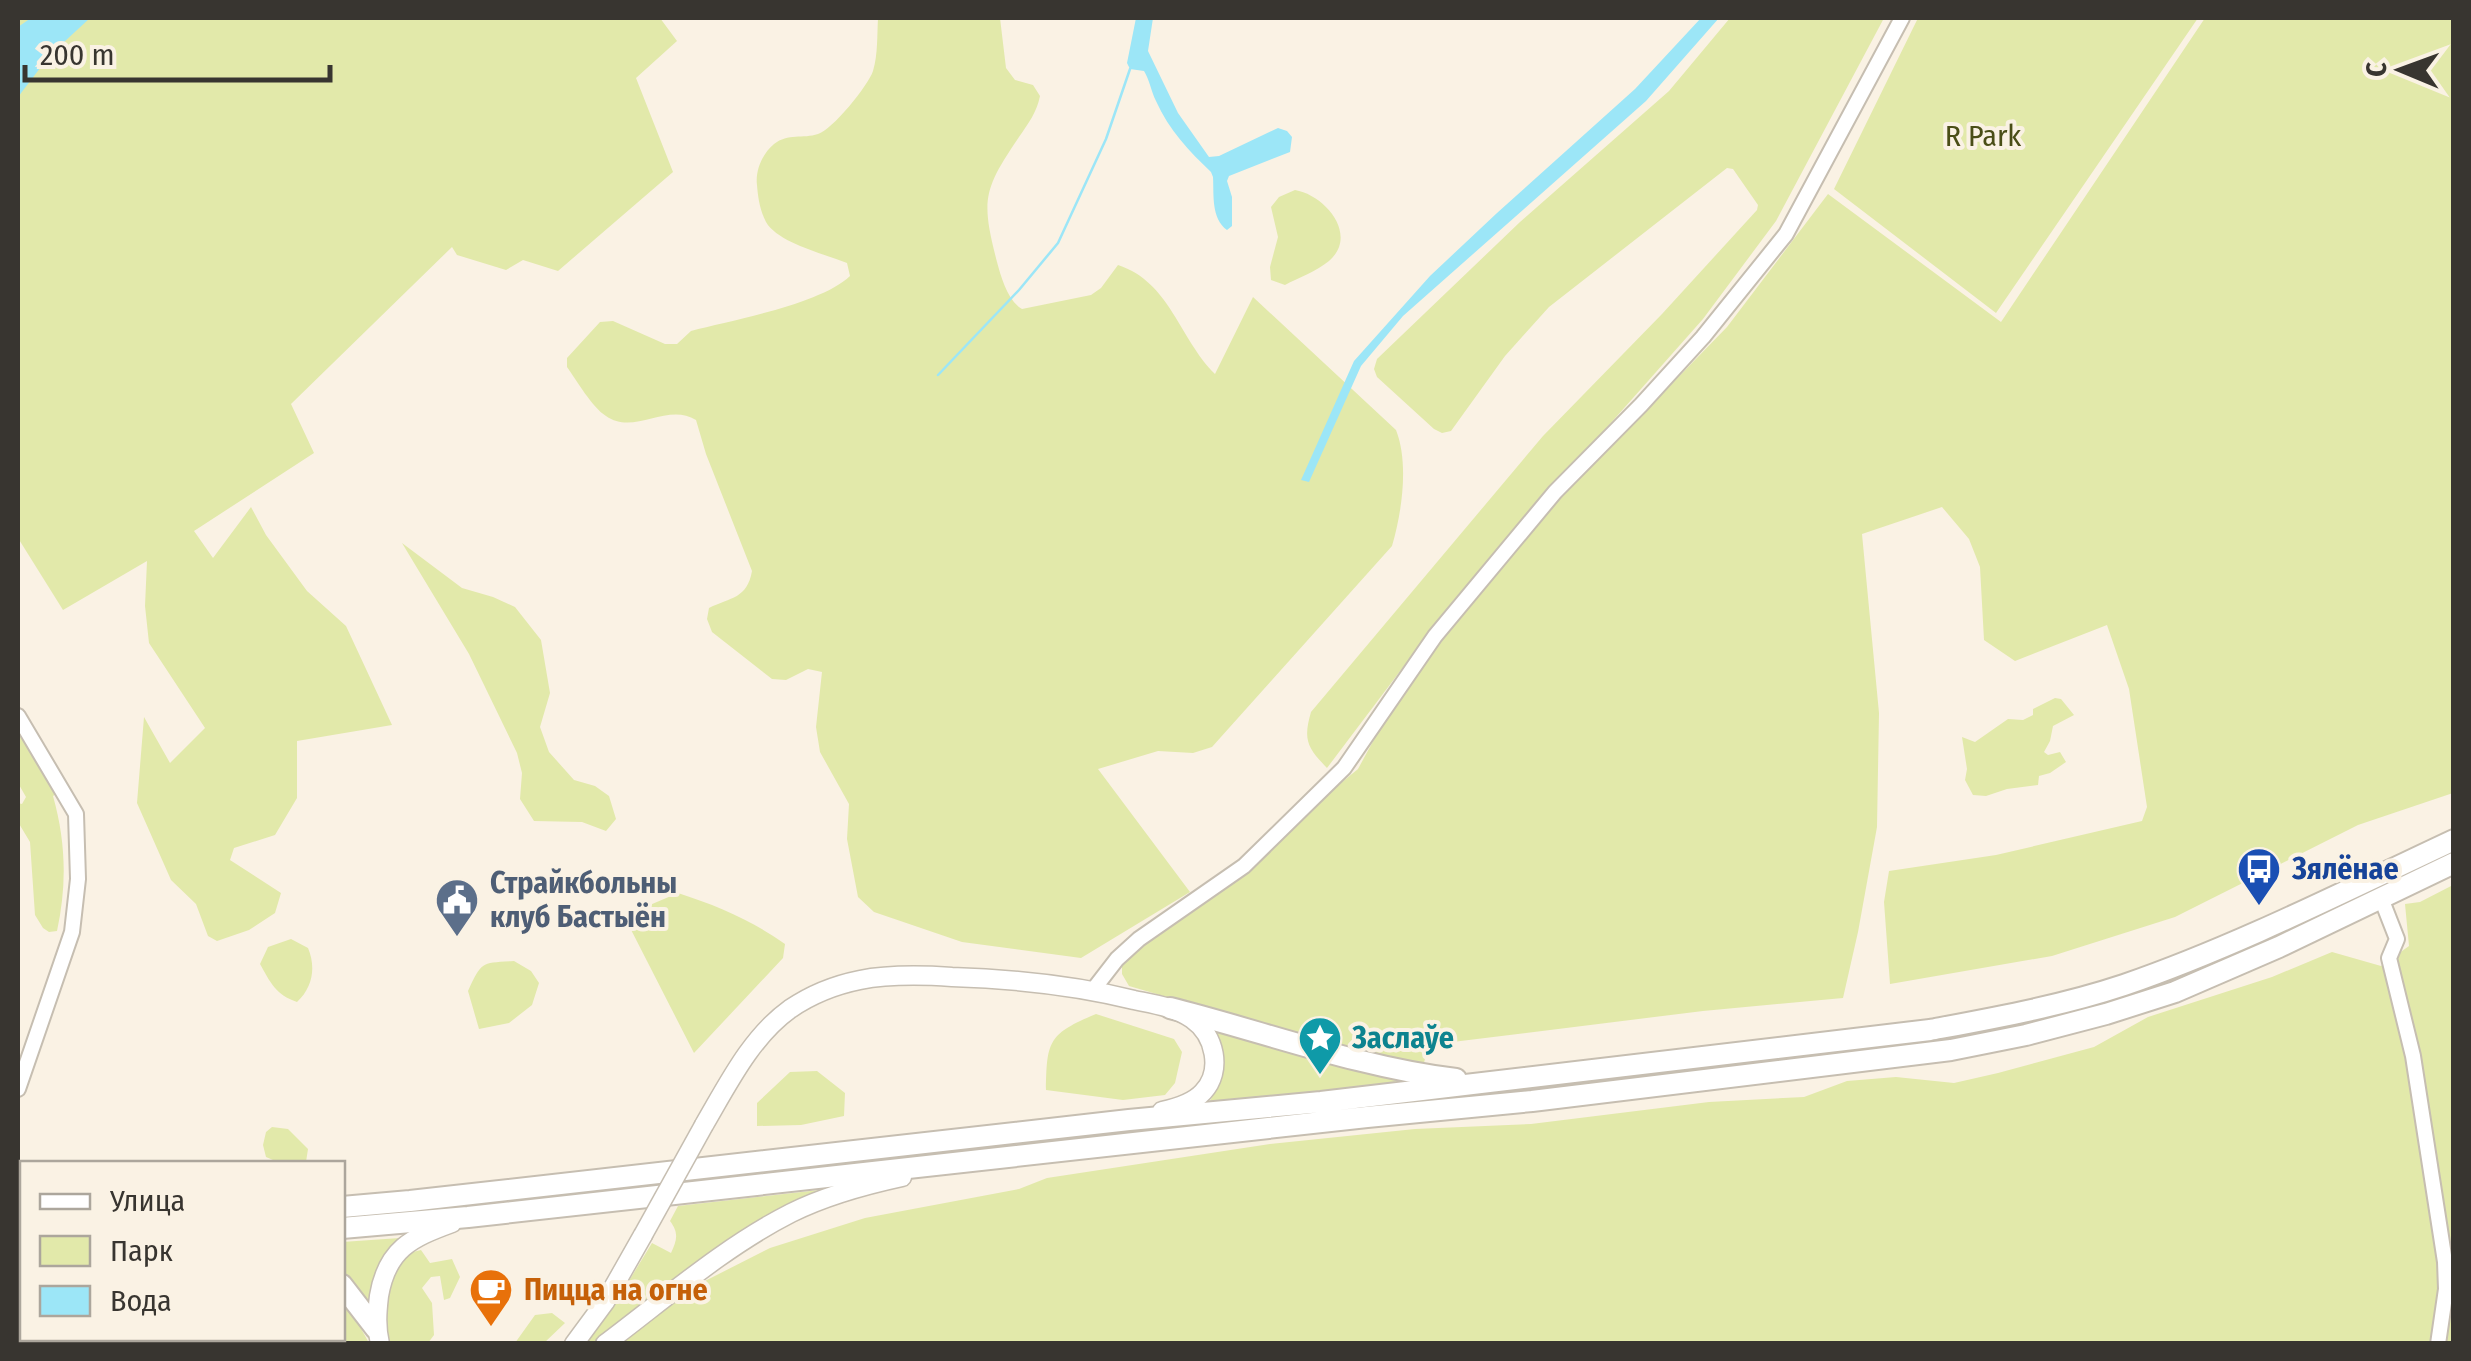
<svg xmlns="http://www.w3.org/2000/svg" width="2471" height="1361" viewBox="0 0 2471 1361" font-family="'Fira Sans Condensed',sans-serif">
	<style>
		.green { fill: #e2e9aa }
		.water { fill: #9ce6f7 }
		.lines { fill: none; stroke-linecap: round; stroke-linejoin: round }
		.stream { stroke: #9ce6f7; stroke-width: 2.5 }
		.minor-casing { stroke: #c6beb1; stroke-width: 18 }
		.major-casing { stroke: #c6beb1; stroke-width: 21 }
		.highway-casing { stroke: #c6beb1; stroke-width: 24 }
		.minor { stroke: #fff; stroke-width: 14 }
		.major { stroke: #fff; stroke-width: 18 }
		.highway { stroke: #fff; stroke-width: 20 }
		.major-bridge-casing { stroke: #c6beb1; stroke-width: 21; stroke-linecap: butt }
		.major-bridge { stroke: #fff; stroke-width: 18 }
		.labels { text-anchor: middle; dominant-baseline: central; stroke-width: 8; stroke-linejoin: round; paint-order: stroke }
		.park-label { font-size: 30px; fill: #4a4e17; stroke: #faf2e4 }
		.transit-label { font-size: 30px; font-weight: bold; fill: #164399; stroke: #faf2e4; text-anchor: start }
		.service-label { font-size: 30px; font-weight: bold; fill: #4e5e75; stroke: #faf2e4; text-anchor: start }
		.culture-label { font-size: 30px; font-weight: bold; fill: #0d838f; stroke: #faf2e4; text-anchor: start }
		.food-label { font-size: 30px; font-weight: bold; fill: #c56008; stroke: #faf2e4; text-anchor: start }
	</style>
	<rect width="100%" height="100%" fill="#faf2e4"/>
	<!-- green -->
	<path class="green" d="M18 18H660L677 41 636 78 673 172 558 271 523 260 506 270 457 255 452 247 291 404 314 453 194 531 213 558 251 507 266 535 307 591 346 626 392 725 297 741V798L275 835 234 848 230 860 281 893 275 913 249 930 217 941 208 936 196 904 171 880 137 803 144 717 170 763 205 728 149 643 145 606 147 561 63 610 18 538Z
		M878 18H1000L1006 68 1015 80 1033 85 1040 96C1037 112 1028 124 1019 137 983 190 981 200 997 262 1001 277 1008 301 1022 309L1091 295 1101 288 1118 265C1170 282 1179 338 1215 374L1253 297 1396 430C1409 463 1402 512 1392 546L1212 747 1193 753 1158 751 1098 769 1190 892 1081 958 962 942 874 912 858 897 847 839 849 804 820 752 816 727 822 672 808 669 786 680 772 679 712 632 707 619 709 608C731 597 747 599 752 571L706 454 696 420C667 402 634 436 606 416 592 407 577 381 567 367V358L600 322 613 321 665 344H677L691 331C733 320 821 304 850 276L847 263C825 254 778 243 766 222 760 210 758 198 757 185 755 170 763 153 774 144 788 133 803 139 818 134 832 130 868 86 873 71 878 54 877 35 878 18Z
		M1730 18H1884L1776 221 1703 319 1453 601 1327 768C1307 747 1303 740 1311 712L1543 436 1662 314 1757 210 1758 205 1733 169 1727 168 1549 307 1505 356 1451 431 1442 433 1434 429 1377 377 1374 369 1377 359 1520 222 1669 91Z
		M1918 18H2198L1996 313 1834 189Z
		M2205 18H2453V793L2358 825 2175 917 2052 956 1890 984 1884 902 1889 871 1996 855 2142 821 2147 807 2129 689 2107 625 2015 661 1984 640 1980 567 1969 539 1942 507 1862 534 1879 713 1877 827 1858 932 1843 998 1703 1011 1428 1045 1424 1063 1343 1048 1129 986 1122 974V965L1126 959 1156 932 1237 881 1324 797 1358 769 1391 708 1462 614 1553 506 1727 327 1828 194 2001 322Z
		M1295 190C1325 195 1359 235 1329 261 1317 271 1298 278 1285 285L1271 280 1270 267 1278 237 1271 207 1279 197Z
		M402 543 462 588 493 597 515 607 541 640 550 693 540 727 549 752 574 780 595 786 609 796 616 819 606 831 582 822 534 821 520 799 522 773 517 753 469 654Z
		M2055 698 2061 699 2074 715 2053 726 2050 741 2044 752 2048 755 2060 752 2066 762 2050 773 2039 776 2038 785 2007 789 1986 796 1973 795 1965 780 1967 769 1962 737 1975 742 2008 719 2023 720 2033 715V709Z
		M18 727 56 794 53 796C66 842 67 885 57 931L49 932 43 928 35 915 30 842 18 822V803L22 804 26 797 18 783Z
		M2453 885V1343L620 1344 701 1283 770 1248 865 1218 1019 1189 1047 1178 1270 1144 1415 1129 1531 1124 1709 1102 1804 1097 1847 1081 1896 1077 1954 1083 1998 1073 2094 1047 2148 1017 2272 977 2332 952 2381 966 2409 946 2405 904 2420 902Z
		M678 893C718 906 751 920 785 944L783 958 694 1053 624 916Z
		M291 939 308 948C316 967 313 987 297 1002 276 995 270 982 260 964L268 947Z
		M514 961 531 971 539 983 532 1005 509 1023 479 1029 468 991C482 961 481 963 514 961Z
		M1096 1014 1174 1039 1182 1052 1175 1083 1165 1095 1123 1100 1046 1090C1047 1041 1048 1034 1096 1014Z
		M1201 1020 1401 1082 1209 1103 1217 1087Z
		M817 1071 845 1093 844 1116 801 1125 757 1126V1103L790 1072Z
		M272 1127 288 1129 308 1149 306 1162 280 1163 266 1157 263 1145 266 1132Z
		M828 1189 676 1282 594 1343 586 1344 616 1302 652 1243 671 1253C677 1240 679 1233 670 1221L678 1206Z
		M18 1216 22 1217V1338H219L221 1343H18Z
		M400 1238 402 1241 373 1314 343 1273 342 1242Z
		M421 1250 430 1263 452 1259 460 1277 450 1298 444 1300 440 1276 431 1277 422 1288 432 1303 434 1335 428 1343H389C381 1325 382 1294 390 1276 394 1268 400 1261 405 1254Z
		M343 1296 369 1343H289L285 1339 342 1338Z
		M552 1313 565 1323 544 1343H515L535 1315Z"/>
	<!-- water -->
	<path class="water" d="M31 18H90L50 55 18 97V27Z
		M1136 18H1153L1148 51 1178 113 1209 157 1219 156 1278 128 1287 131 1292 137 1290 152 1229 176 1227 181 1232 197V226L1227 230C1211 218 1214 195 1213 177L1211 172C1189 151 1169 130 1156 101 1151 91 1150 81 1144 71L1130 69 1127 63Z
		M1701 18H1719L1646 101 1403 316 1361 366 1309 482 1301 480 1354 361 1430 276 1497 213 1635 89Z"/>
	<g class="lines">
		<!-- stream -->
		<path class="stream" d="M938 375 1019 290 1058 243 1106 139 1130 69"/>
		<!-- minor casing -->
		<g class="minor-casing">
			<path id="minor" d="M18 716 76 814 78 879 72 932 18 1089
				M2381 898 2397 939 2389 958 2413 1056 2445 1262 2446 1289 2438 1344
				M1093 990 1117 959 1139 939 1244 866 1344 768 1435 636 1555 492 1641 405 1703 337 1786 234 1902 18"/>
		</g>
		<!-- major casing -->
		<g class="major-casing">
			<path id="major" d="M704 1125C728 1084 751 1037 790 1009 812 994 835 985 860 980 890 974 922 975 952 977 1014 979 1074 985 1134 1000 1153 1004 1175 1007 1192 1019 1215 1035 1223 1071 1203 1092 1193 1103 1176 1108 1162 1111
				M380 1344C376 1327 377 1313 379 1296 387 1249 411 1238 452 1223
				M574 1344 605 1302 643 1235
				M605 1344C665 1299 724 1247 791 1213 825 1196 865 1185 902 1177"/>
		</g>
		<!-- highway casing -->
		<g class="highway-casing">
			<path id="highway" d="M1170 1008C1265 1032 1358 1067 1456 1079
				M18 1178 22 1179
				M342 1207 410 1201 1129 1120 1321 1102 1930 1030C1994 1018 2061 1006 2124 985 2237 946 2345 891 2454 840
				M18 1210H22
				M342 1228 468 1217 1367 1117 1532 1101 1951 1050 2026 1035 2106 1014 2175 992 2279 947 2454 863
				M342 1285 376 1329"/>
		</g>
		<!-- minor -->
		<use href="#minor" class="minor"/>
		<!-- major -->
		<use href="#major" class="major"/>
		<!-- highway -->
		<use href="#highway" class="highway"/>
		<!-- major-bridge casing -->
		<g class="major-bridge-casing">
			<path id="major-bridge" d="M643 1235 704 1125"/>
		</g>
		<!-- major-bridge -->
		<use href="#major-bridge" class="major-bridge"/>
	</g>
	<!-- icons -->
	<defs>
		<g id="bus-pin" transform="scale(2.25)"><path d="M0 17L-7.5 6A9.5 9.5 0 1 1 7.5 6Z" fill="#1a4fb4" stroke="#faf2e4"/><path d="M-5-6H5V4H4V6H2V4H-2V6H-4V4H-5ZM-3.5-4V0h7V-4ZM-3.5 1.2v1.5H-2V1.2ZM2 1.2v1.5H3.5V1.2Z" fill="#fff"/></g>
		<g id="civic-pin" transform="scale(2.25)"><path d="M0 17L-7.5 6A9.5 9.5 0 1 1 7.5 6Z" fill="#5c6f8a" stroke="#faf2e4"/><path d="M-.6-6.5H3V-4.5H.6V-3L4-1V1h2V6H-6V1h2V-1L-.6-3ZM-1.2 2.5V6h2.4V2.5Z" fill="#fff"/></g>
		<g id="sight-pin" transform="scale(2.25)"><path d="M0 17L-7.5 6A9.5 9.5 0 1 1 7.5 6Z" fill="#0f9aa8" stroke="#faf2e4"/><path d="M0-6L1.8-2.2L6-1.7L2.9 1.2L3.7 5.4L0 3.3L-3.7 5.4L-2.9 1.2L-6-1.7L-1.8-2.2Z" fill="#fff"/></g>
		<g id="cafe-pin" transform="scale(2.25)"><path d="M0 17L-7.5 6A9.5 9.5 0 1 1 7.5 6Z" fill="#e8710a" stroke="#faf2e4"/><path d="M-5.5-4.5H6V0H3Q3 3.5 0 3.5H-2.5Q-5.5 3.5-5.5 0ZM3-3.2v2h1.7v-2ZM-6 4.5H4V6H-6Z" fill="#fff"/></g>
	</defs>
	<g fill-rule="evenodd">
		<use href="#bus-pin" x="2259" y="869"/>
		<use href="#civic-pin" x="457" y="900"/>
		<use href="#sight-pin" x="1320" y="1038"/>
		<use href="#cafe-pin" x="491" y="1290"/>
	</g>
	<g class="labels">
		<!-- park labels -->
		<g class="park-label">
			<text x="1983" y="136">R Park</text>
		</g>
		<!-- transit labels -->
		<g class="transit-label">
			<text x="2292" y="869">Зялёнае</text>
		</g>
		<!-- service labels -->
		<g class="service-label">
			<text x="490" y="883">Страйкбольны<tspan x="490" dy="34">клуб Бастыён</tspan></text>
		</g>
		<!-- culture labels -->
		<g class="culture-label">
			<text x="1352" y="1038">Заслаўе</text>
		</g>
		<!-- food labels -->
		<g class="food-label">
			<text x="524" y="1290">Пицца на огне</text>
		</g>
	</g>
	<!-- border -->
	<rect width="2471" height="1361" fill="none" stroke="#383530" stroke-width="40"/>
	<!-- legend -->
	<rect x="20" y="1161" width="325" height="180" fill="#faf2e4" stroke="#aca69c" stroke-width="2.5"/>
	<rect x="40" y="1194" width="50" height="15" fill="#ffffff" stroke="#aca69c" stroke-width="2.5"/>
	<text x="110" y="1211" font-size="30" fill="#383530">Улица</text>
	<rect x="40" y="1236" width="50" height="30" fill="#e2e9aa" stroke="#aca69c" stroke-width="2.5"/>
	<text x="110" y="1261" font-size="30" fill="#383530">Парк</text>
	<rect x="40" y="1286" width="50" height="30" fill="#9ce6f7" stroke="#aca69c" stroke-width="2.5"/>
	<text x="110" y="1311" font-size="30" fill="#383530">Вода</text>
	<!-- north arrow -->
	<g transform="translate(2401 70) rotate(271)" stroke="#faf2e4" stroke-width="8" paint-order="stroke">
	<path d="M0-8L18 38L0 25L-18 38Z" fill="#383530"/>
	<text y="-15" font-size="28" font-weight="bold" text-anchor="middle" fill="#383530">С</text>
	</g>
	<!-- scale -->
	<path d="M25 65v15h305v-15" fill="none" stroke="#383530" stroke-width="5"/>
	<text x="40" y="65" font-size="30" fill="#383530" stroke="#faf2e4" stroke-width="8" paint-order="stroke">200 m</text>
</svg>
